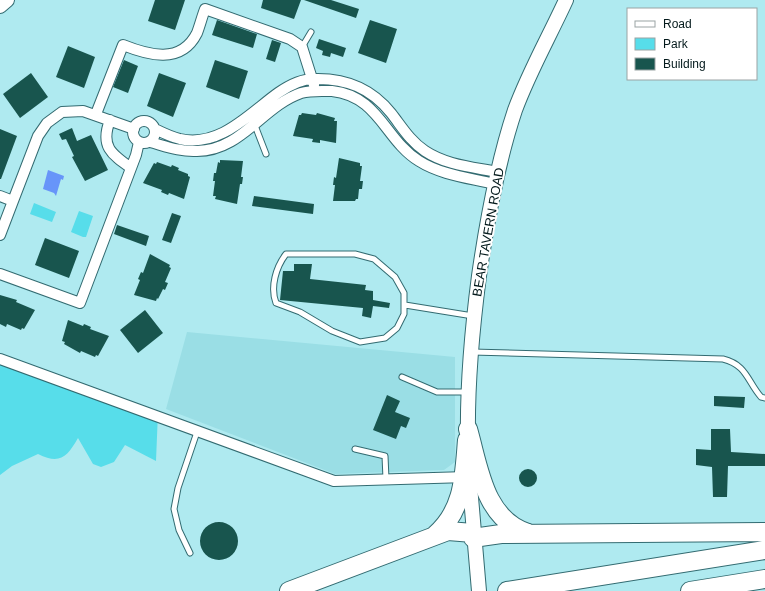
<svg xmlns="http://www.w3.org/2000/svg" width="765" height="591" viewBox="0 0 765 591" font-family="Helvetica,sans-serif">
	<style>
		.built { fill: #9adee5 }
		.green { fill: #57ddea }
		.water { fill: #6795f9 }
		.building { fill: #18554e }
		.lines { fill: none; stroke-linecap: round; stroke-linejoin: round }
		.lane-casing { stroke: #336b71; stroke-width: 7 }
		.street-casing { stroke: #336b71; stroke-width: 12 }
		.secondary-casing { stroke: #336b71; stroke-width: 16 }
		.highway-casing { stroke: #336b71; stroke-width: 20 }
		.lane { stroke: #fff; stroke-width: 5 }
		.street { stroke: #fff; stroke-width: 10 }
		.secondary { stroke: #fff; stroke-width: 14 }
		.highway { stroke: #fff; stroke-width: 18 }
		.labels { text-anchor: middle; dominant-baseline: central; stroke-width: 4; stroke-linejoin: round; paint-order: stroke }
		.street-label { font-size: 13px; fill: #03191b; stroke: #fff }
	</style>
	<rect width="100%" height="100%" fill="#afeaf0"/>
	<!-- built -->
	<path class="built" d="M187 332 455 357V462L444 470 335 474 166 409Z"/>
	<!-- green -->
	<path class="green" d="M34 203 56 212 52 222 30 214Z
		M79 211 93 216 86 237H83L71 232Z
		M0 356 158 412 156 461 125 445 114 462 101 467 93 464 78 438C67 457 60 465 38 454L12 466 0 475Z"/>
	<!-- water -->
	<path class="water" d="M48 170 64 176 63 180 61 179 56 196 54 193 43 189Z"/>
	<!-- building -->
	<path class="building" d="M155 0H185L175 30 148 21Z
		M263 0H301L294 19 261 8Z
		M304 0H331L359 9 356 18Z
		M217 20 257 34 253 48 212 35Z
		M370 20 397 29 386 63 358 53Z
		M319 39 346 48 343 57 331 53 330 57 322 55 323 51 316 48Z
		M272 40 281 43 275 62 266 59Z
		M68 46 95 57 84 88 56 77Z
		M124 60 138 66 128 93 113 87Z
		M215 60 248 71 239 99 206 87Z
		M31 73 48 97 20 118 3 94Z
		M159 73 186 83 173 117 147 106Z
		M302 113 316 115 317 113 335 118 334 121H337L336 143 320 140V143L312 142 313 139 293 136 299 115H301Z
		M72 128 77 141 91 135 108 170 85 181 72 157 74 156 66 139 62 140 59 134Z
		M0 129 17 136 1 179H0Z
		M339 158 360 163V166H362L360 181H363L362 189H359L358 199H356L355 201H333L335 185H333L334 177 336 178Z
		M220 160 243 161 241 177H243L242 184H240L237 204 215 199 216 196H213L215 181H213L214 173H216L218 162 220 163Z
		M157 162 171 167 172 165 179 168 178 170 188 174V176L190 177 184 199 169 193 168 195 161 192 162 190 143 183 154 163 156 164Z
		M254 196 314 204 313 214 252 206Z
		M172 213 181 216 171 243 162 240Z
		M117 225 149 236 146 246 114 234Z
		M45 238 79 251 69 278 35 265Z
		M150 254 170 265 169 267 171 268 165 282 168 283 165 290 163 289 158 299 157 298 156 301 134 295 140 280 138 279 141 272 143 273Z
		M294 264H312L310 279 366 285 365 290 373 291V300L390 303 389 308 373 306 371 318 362 316 363 308 280 300 283 271H294Z
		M0 295 17 300 16 302 35 310 24 329 22 328 21 330 7 324 6 327 0 324Z
		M145 310 163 333 138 353 120 330Z
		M68 320 83 326 84 324 91 327 90 329 109 336 98 356 96 355 95 357 81 351 80 353 64 344 65 342 62 341Z
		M387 395 400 401 395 412 410 418 406 428 401 426 396 439 373 430Z
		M714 396 745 397 744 408 714 406Z
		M711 429H730L731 452 765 454V466H728L727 497H713L712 467 696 465V449L711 450Z
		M519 478a9 9 0 1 1 18 0a9 9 0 1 1-18 0Z
		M200 541a19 19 0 1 1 38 0a19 19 0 1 1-38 0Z"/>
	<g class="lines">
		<!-- lane casing -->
		<g class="lane-casing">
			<path id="lane" d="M302 47 311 32
				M254 123 266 154
				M286 254H355L374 259 395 277 404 293V314L397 328 385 338 360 342 332 331 300 312 276 303C270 287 276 267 286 254Z
				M405 305 473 316
				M472 352 723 359C747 365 747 381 761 397L765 398
				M402 377 437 392H468
				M355 449 385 456 386 479
				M190 553 179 530 174 509 178 488 197 432"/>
		</g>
		<!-- street casing -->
		<g class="street-casing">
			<path id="street" d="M96 114 123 45C148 55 181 65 197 33 200 25 202 17 205 9L290 39 302 47 314 85
				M110 120C100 146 111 154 131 168
				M133 132a11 11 0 1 1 22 0a11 11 0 1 1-22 0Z
				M155 129C163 133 172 137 180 139 220 148 250 113 278 93 288 86 302 79 314 79 346 78 371 88 391 113 402 127 410 141 425 151 446 165 472 167 497 172
				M150 142C165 146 180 152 197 151 241 151 263 106 301 93 311 90 322 91 332 91 379 96 385 140 419 161 441 175 470 178 494 184
				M0 196 13 201 38 136 47 123 62 112 83 111 134 129
				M0 235 13 201
				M0 274 80 303 136 155 139 142
				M0 359 334 481 467 477"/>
		</g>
		<!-- secondary casing -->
		<g class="secondary-casing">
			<path id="secondary" d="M0 6 7 0
				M468 439C467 384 472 330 479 276 487 220 497 164 515 110 529 72 549 37 566 0
				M469 474 479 591"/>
		</g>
		<!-- highway casing -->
		<g class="highway-casing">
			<path id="highway" d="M468 429C479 467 484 519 528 533
				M435 535C464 510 464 476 467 440
				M473 538 501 534 765 532
				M289 591 448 531 473 533
				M507 591 765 550
				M690 591 765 579"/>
		</g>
		<!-- lane -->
		<use href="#lane" class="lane"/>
		<!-- street -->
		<use href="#street" class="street"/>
		<!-- secondary -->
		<use href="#secondary" class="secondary"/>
		<!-- highway -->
		<use href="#highway" class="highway"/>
	</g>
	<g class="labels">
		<!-- street labels -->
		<g class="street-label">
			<text transform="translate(488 232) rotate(-80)">BEAR TAVERN ROAD</text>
		</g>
	</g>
	<!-- legend -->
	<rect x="627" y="8" width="130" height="72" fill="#ffffff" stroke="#9aa3a4"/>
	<rect x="635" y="21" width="20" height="6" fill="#ffffff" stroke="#9aa3a4"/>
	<text x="663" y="28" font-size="12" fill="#03191b">Road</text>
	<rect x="635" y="38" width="20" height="12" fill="#57ddea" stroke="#9aa3a4"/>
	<text x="663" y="48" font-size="12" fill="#03191b">Park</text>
	<rect x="635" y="58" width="20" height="12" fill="#18554e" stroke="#9aa3a4"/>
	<text x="663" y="68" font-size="12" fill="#03191b">Building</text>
</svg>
